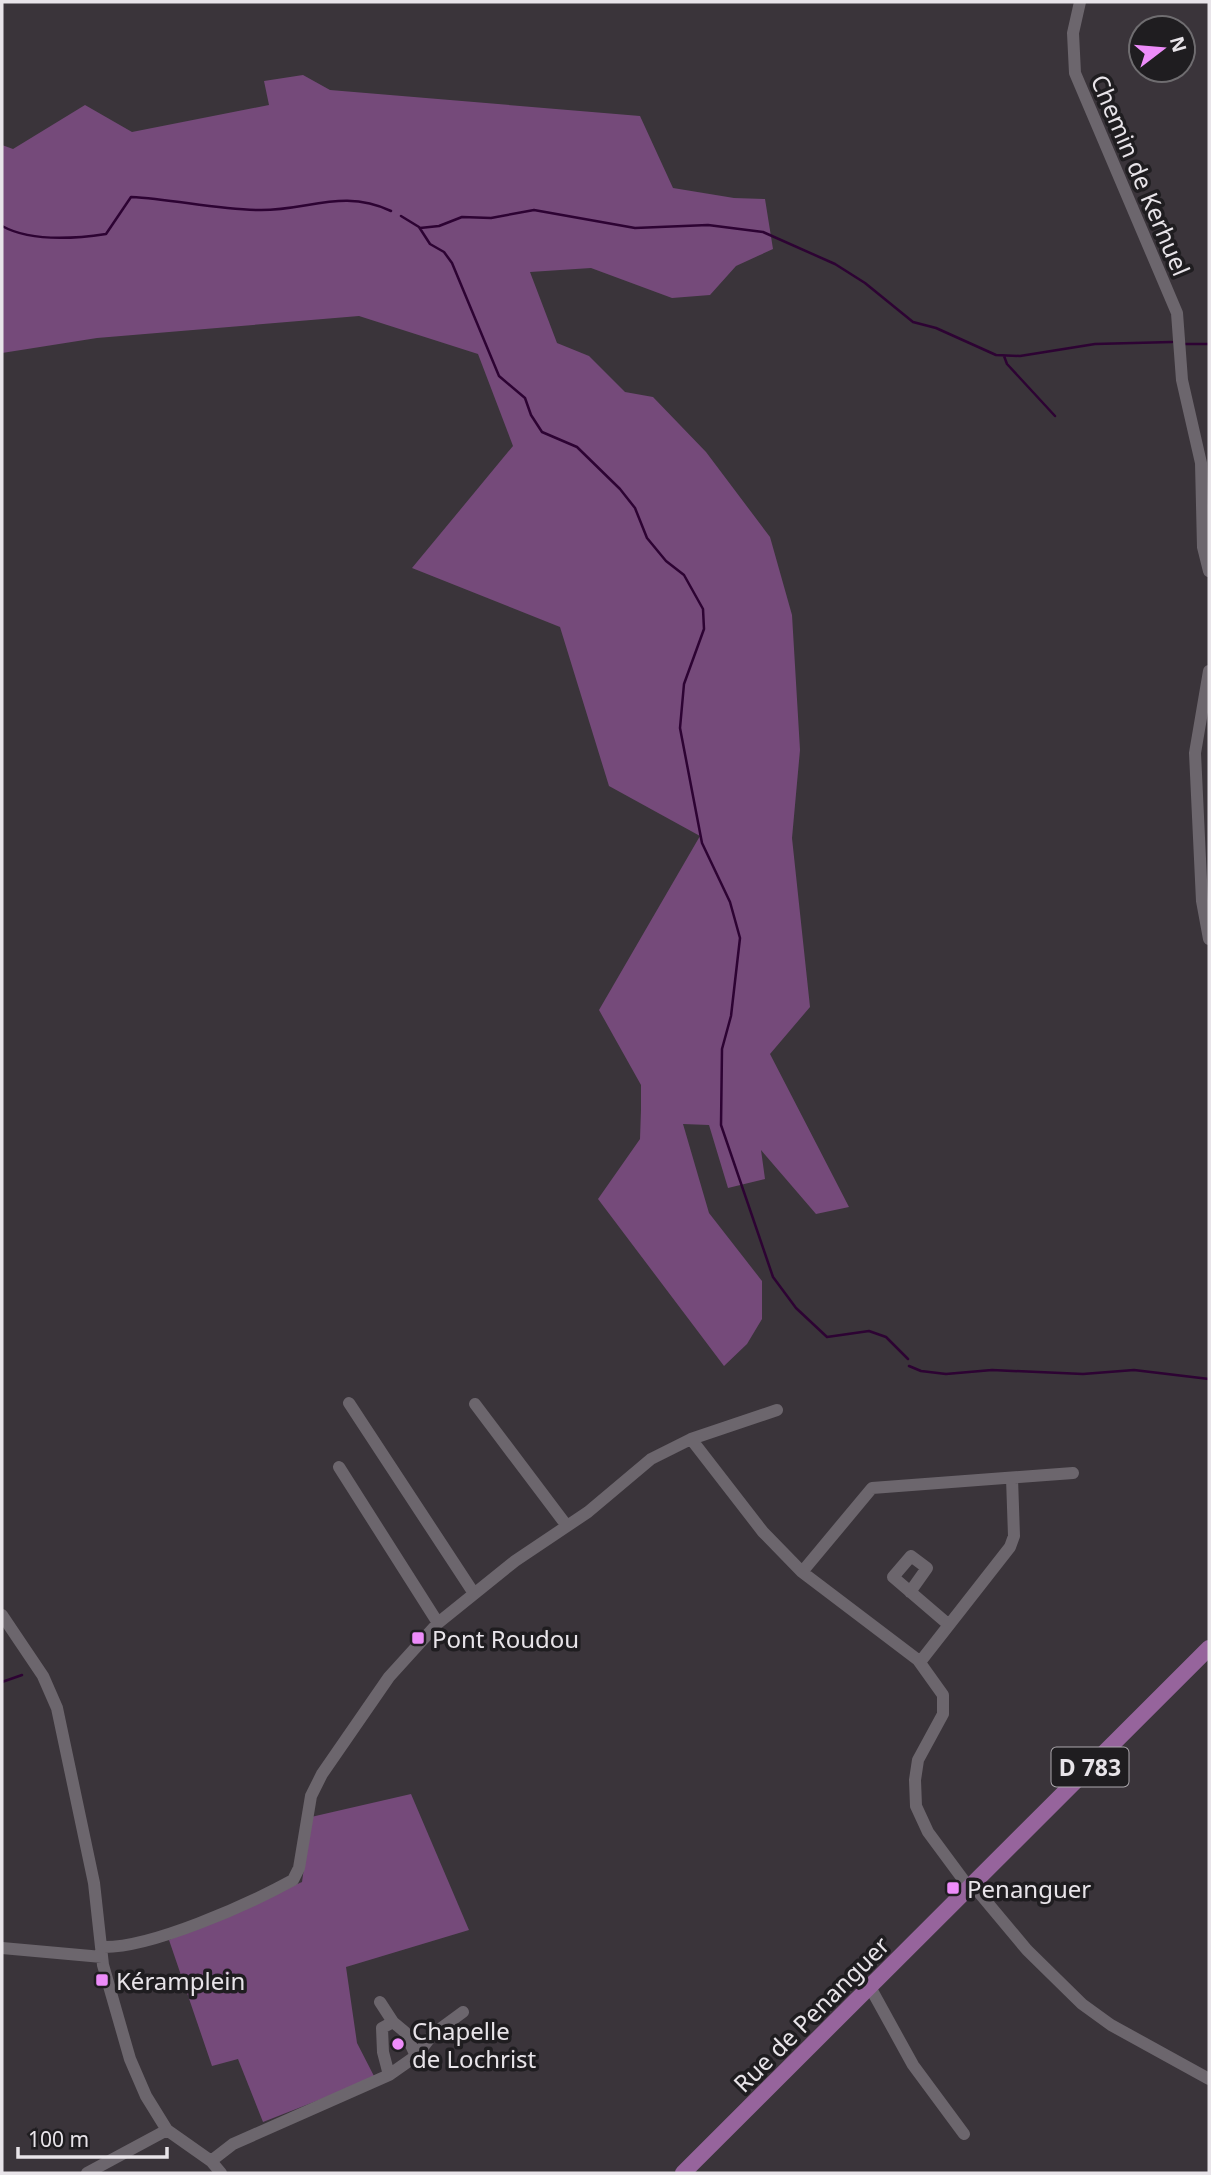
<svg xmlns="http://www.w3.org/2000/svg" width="1211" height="2175" viewBox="0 0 1211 2175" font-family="'Noto Sans',sans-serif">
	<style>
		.green { fill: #754a7a }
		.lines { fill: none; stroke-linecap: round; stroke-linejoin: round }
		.stream { stroke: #2d0333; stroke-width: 2.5 }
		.minor { stroke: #6c666d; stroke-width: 12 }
		.major { stroke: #96649c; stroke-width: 16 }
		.poi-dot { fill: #ed8cf9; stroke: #1f1d20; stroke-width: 2.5 }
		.labels { text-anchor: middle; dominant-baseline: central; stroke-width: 7; stroke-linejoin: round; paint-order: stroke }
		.shield { fill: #1f1d20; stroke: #aca8ad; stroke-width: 2 }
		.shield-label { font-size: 23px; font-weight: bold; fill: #e8e4e9 }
		.street-label { font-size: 24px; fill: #e8e4e9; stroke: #1f1d20 }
		.poi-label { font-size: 24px; fill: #e8e4e9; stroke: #1f1d20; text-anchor: start }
	</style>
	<rect width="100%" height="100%" fill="#3a343a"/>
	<!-- green -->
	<path class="green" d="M303 75 330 90 640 116 673 188 734 198 765 199 773 249 736 266 710 295 672 298 591 268 530 272 557 343 589 356 625 392 653 397 706 452 770 537 792 615 800 750 792 838 810 1007 770 1054 849 1207 816 1214 761 1150 765 1179 728 1188 709 1125 683 1124 709 1213 762 1281V1319L747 1344 724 1366 598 1199 640 1139 641 1110V1085L599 1010 700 836 609 786 560 627 412 568 513 446 478 354 359 316 97 338 2 353V145L13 149 85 105 132 132 269 105 264 81Z
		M411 1794 469 1930 346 1967 357 2043 375 2078 263 2122 238 2059 212 2066 169 1940 302 1882 311 1817Z"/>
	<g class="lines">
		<!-- stream -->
		<path class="stream" d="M401 216 419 227 430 244 444 252 452 263 499 376 525 398 531 415 542 432 577 447 620 489 635 508 647 538 666 561 684 575 703 609 704 629 684 684 680 728 702 843 730 902 740 938 731 1016 722 1049 721 1125 773 1277 796 1308 827 1337 869 1331 886 1337 908 1359
			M2 226C31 242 73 239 106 234L131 197C174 199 216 210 259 210 307 211 343 188 391 211
			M420 228 439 226 462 217 491 218 534 210 635 228 708 225 763 232 835 264 865 283 913 322 936 328 996 355 1020 356 1095 344 1172 342
			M1185 344H1209
			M1004 356 1007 364 1055 416
			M909 1366 921 1371 946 1374 992 1370 1083 1374 1134 1370 1209 1379
			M2 1682 22 1675"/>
		<!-- minor -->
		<path class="minor" d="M1080 2 1073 33 1075 73 1177 313 1182 380 1201 463 1203 547 1209 571
			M1209 671 1195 753 1202 901 1209 939
			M349 1403 473 1592
			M475 1404 567 1526
			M691 1439 763 1532 802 1572 918 1660 943 1695V1714L918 1760 915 1780 916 1806 928 1832 965 1882 976 1889 1027 1950 1082 2004 1111 2025 1209 2079
			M339 1467 438 1623
			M802 1572 872 1488 1073 1473
			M910 1592 927 1568 911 1556 893 1577 949 1625
			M2 1615 43 1676 57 1708 94 1883 103 1965 130 2059 146 2096 167 2130 211 2161 221 2173
			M920 1662 1010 1547 1014 1536 1012 1478
			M101 1947C150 1949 249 1904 293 1880L299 1868 311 1796 322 1774 389 1677 438 1623 515 1561 588 1512 651 1459 691 1439 777 1410
			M2 1948 102 1957
			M870 1987 913 2065 964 2134
			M380 2002 393 2022
			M416 2056 433 2034 463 2012
			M211 2161 233 2144 389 2075 383 2052 382 2028 393 2022 405 2032 416 2056 389 2075
			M87 2173 167 2130"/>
		<!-- major -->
		<path class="major" d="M683 2173 1209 1648"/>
	</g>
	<!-- markers -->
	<g class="poi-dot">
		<rect x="411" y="1631" width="14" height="14" rx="3.5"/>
		<rect x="946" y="1881" width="14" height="14" rx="3.5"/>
		<rect x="95" y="1973" width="14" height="14" rx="3.5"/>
		<circle cx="398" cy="2044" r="7"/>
	</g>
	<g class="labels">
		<!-- shield labels -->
		<rect class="shield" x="1051.5" y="1747.5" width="77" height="39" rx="5"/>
		<g class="shield-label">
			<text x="1090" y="1767">D 783</text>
		</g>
		<!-- street labels -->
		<g class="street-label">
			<text transform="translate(1141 175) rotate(67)">Chemin de Kerhuel</text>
			<text transform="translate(811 2014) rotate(-45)">Rue de Penanguer</text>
		</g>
		<!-- poi labels -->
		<g class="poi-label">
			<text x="432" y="1638">Pont Roudou</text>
			<text x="967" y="1888">Penanguer</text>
			<text x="116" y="1980">Kéramplein</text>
			<text x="412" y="2030">Chapelle<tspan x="412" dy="28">de Lochrist</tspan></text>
		</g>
	</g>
	<!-- border -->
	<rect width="1211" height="2175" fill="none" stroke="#e8e4e9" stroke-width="7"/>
	<!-- north arrow -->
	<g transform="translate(1162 49) rotate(74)"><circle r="33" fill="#1f1d20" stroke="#6f6d70" stroke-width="2"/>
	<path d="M0-5L12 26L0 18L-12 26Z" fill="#ed8cf9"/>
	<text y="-10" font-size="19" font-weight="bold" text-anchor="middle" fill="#e8e4e9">N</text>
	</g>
	<!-- scale -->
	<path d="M18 2147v10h149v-10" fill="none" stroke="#e8e4e9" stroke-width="3.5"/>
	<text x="28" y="2147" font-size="21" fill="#e8e4e9" stroke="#1f1d20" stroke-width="5" paint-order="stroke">100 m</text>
</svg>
